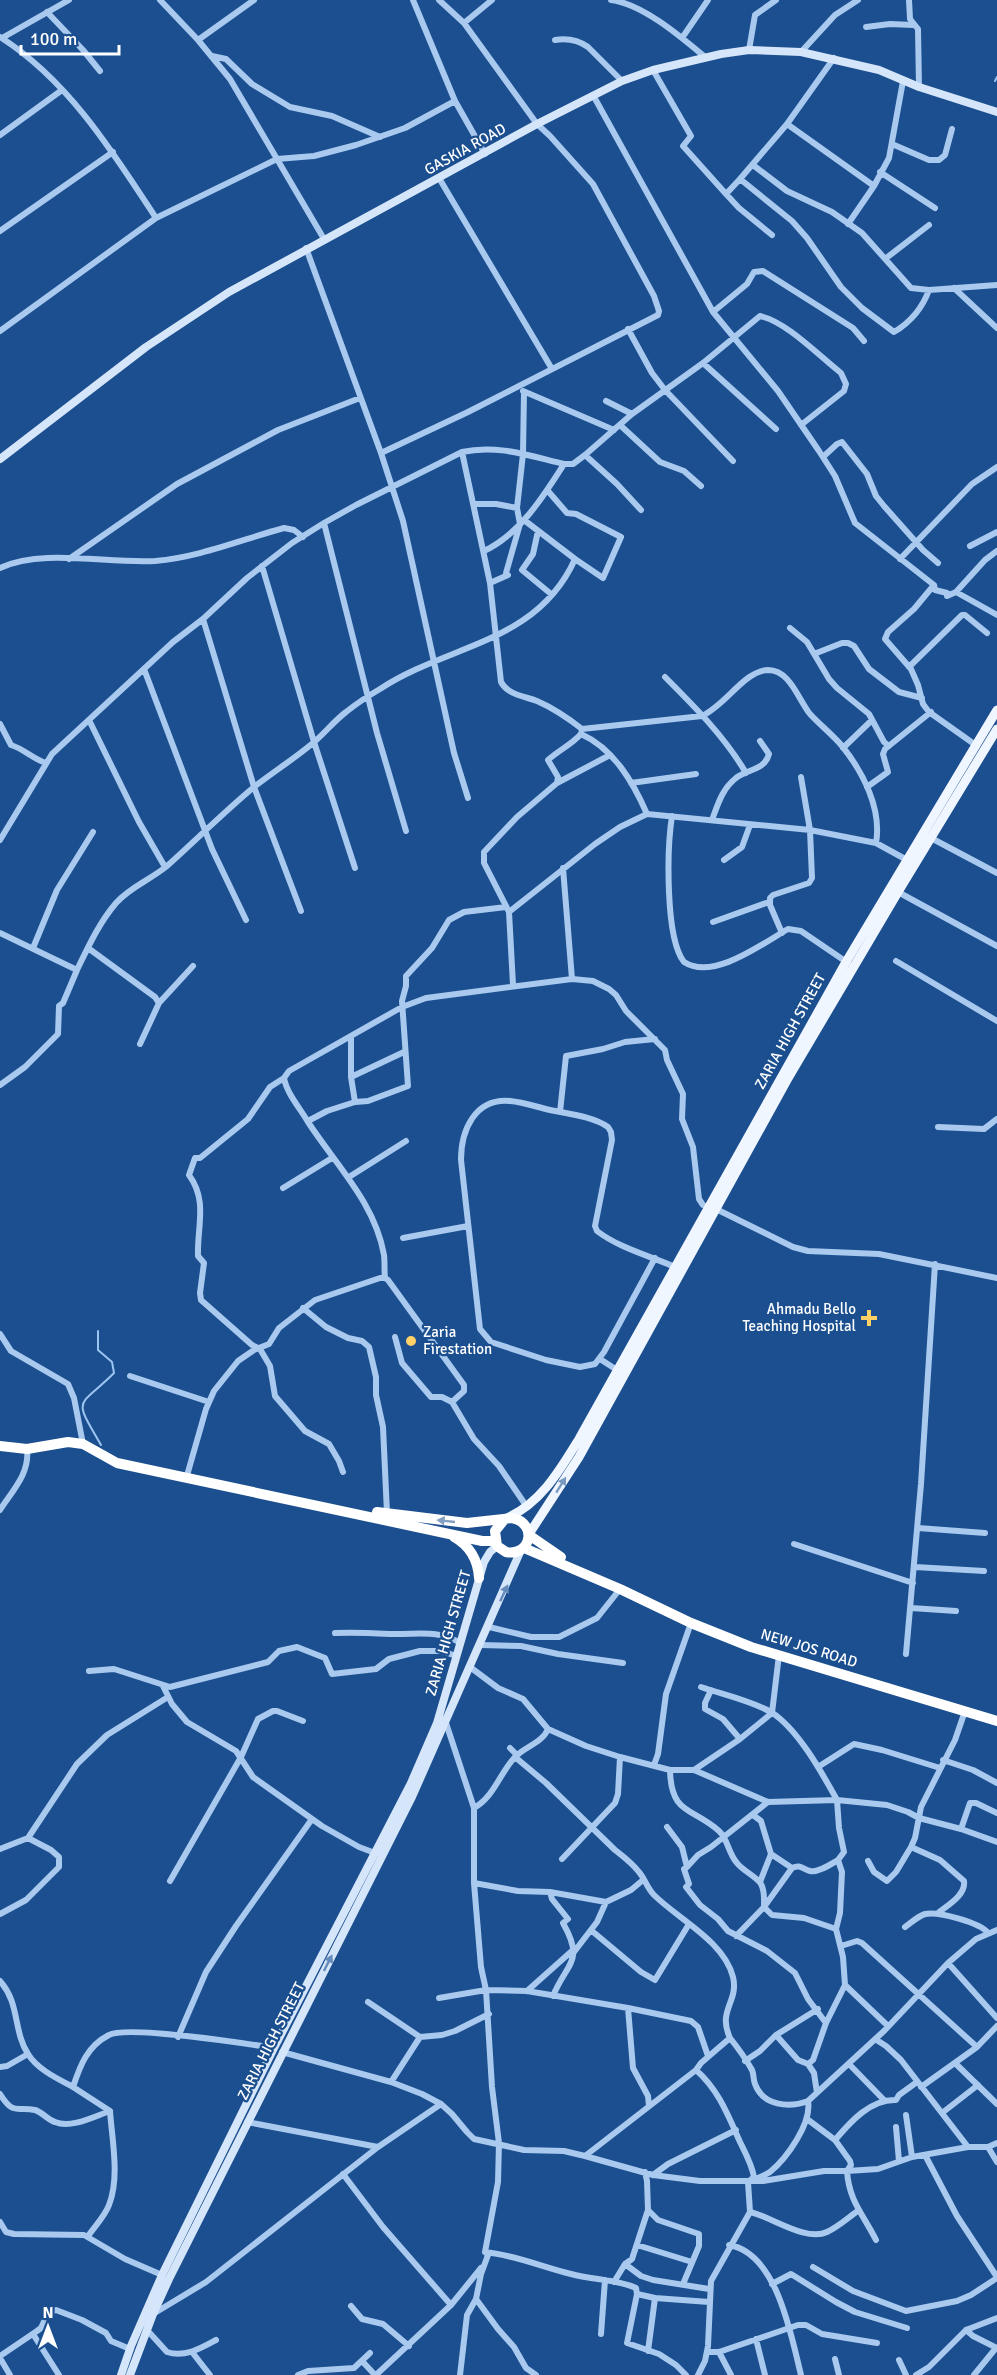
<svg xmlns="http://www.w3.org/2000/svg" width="997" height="2375" viewBox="0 0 997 2375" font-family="Signika,sans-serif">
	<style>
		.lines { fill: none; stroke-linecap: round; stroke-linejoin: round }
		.stream { stroke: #9cc4f0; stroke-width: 2 }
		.street { stroke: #a9c9ee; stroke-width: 6 }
		.secondary { stroke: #d6e6fa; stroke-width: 8 }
		.primary { stroke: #f0f6ff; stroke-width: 9 }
		.highway { stroke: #fff; stroke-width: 10 }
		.oneway { fill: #7b9ac1 }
		.oneway2 { fill: #829ec1 }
		.oneway3 { fill: #668bba }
		.poi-dot { fill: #ffd166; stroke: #1b4f8f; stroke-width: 2 }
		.labels { text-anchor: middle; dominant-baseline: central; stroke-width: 4.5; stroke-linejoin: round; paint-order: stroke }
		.street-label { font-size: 15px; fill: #fff; stroke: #1b4f8f }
		.poi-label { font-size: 15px; fill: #fff; stroke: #1b4f8f; text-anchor: end }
	</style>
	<rect width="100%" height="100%" fill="#1b4f8f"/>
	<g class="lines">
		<!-- stream -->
		<path class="stream" d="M995 81 997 77
			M98 1331V1350L112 1362 114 1373C78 1409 72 1395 101 1445"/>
		<!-- street -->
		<path class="street" d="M160 0 198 40 230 79 324 239
			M611 0C643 4 681 37 705 57
			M909 0 910 19 918 29 919 87
			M47 12 83 50 100 71
			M464 23 492 0
			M866 27 890 24 913 25
			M0 37C68 80 113 152 156 218
			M2 38 69 0
			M682 38 708 0
			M198 40 254 0
			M555 40C567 38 578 40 588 47L622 81
			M749 50 755 15 776 0
			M801 52 835 15 858 0
			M212 56 226 59 252 84 290 107 332 116 380 137
			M834 58 787 124 740 179 792 221 807 238 841 287 862 308 894 332C911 322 922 309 929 290
			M653 70 691 136 683 146 726 194
			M593 95 713 312 778 391 819 451 835 476 855 523 934 585 935 590 947 593V596L956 592 997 615
			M455 101 485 154
			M787 124 874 186
			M0 135 62 90
			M892 144 929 160H939L945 155 952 129
			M753 165 787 191 832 212 862 233 911 288 929 290 997 285
			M880 172 935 208
			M439 178 552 369
			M740 179 726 194 739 208 772 235
			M848 224 874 186 889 158 903 81
			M0 231 113 152
			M306 248 381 453 403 521 454 753 468 798
			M885 259 929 225
			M954 288 997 328
			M713 312 747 284 754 272 763 271 853 328 864 341
			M628 329 652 373 665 390 733 461
			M0 331 156 218 277 159 314 156 356 145 405 128 455 101 413 0
			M703 363 776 429
			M523 391 614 430
			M606 401 632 414
			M620 425 660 462 684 471 701 486
			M462 452 490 583 501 682C508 695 524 696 537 701 553 708 568 718 582 729L581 734C614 749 633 782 647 814
			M381 453 468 412 658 315 659 311 654 296 593 184 550 136 537 124 464 23 439 0
			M585 455 617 484 641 510
			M823 457 837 444 842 442 867 474 876 496 884 506 923 550 938 563
			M474 504H496L517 508
			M524 520 575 559 603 578 621 537 576 514 567 513 548 491
			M324 523 377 733 406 831
			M538 531 533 554 522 570 551 594
			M970 546 997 532
			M484 551C520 534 543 497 564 464H573L585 455 632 414 703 363 760 316C787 322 819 356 841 373L846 384 844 391 801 425
			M69 559 177 484 278 430 360 398
			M900 559 972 484 997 467
			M262 566 314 742 355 868
			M0 568C43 548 107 564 155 561 200 557 240 540 284 528L294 530 303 537
			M490 583 508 575 506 573 520 524 517 508 523 454 524 392
			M934 585 914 609 888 632 885 639 911 669 918 685 923 704 929 712 977 746
			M956 592 985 560 997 551
			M203 619 254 787 301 911
			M790 628 807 642 829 679 837 688 869 714 884 742 889 746
			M814 654 842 643H848L854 646 869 669 899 692 922 698
			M909 667 962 615H965L987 633
			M144 669 212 849 246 920
			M665 677C694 706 725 737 746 773
			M89 720 139 822 165 867
			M0 724 11 745C24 749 33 759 46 763
			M582 729 702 716C727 704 744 671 768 670 790 670 798 699 810 714 820 725 833 735 842 746 863 772 882 809 876 843
			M843 748 872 720
			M557 783 558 777 548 760C559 750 571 745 581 734
			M631 783 696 774
			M867 787 888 772 883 754 885 749 931 712
			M672 816C667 848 665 938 684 962 713 981 762 944 788 929L801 931 848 963
			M712 820C718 804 722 789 736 778 748 769 765 770 769 754L760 741
			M931 838 997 873
			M0 840 52 754 173 642 203 619 247 578 292 543 324 523 356 505 462 452C497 444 530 456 564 464
			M724 860 742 847 750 825
			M563 868 572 979
			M898 892 997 946
			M509 912 595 844 620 827 647 814 810 830 876 843 907 860
			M713 922 769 902
			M0 933 77 970C88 947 99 923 116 903 130 887 150 880 167 866 196 840 224 812 254 787 273 772 294 759 313 743 324 734 334 721 346 712 356 704 368 696 380 689 448 644 537 644 575 559
			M782 933 770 905V898L773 895 809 883 812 878 810 830 801 777
			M33 948 57 890 93 832
			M88 948 155 997 159 1003 140 1044
			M896 961 997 1021
			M513 985 509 912 484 863V852L517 817 557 783 610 755
			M159 1003 193 966
			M351 1037V1077L355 1102
			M351 1077 404 1052
			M284 1078C287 1094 300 1108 308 1122 336 1165 375 1203 384 1255 385 1263 384 1271 385 1278L388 1280 464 1385V1391L452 1402
			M0 1085 25 1067 58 1034 59 1006 63 1003 77 970
			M560 1112 566 1056 603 1049 625 1042 655 1039
			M308 1121 327 1111 355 1102 368 1101 408 1086 402 1001 406 986V976L432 948 449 920 464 912 506 907
			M938 1127 984 1129 997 1119
			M349 1177 406 1141
			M283 1188 332 1158
			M716 1209 793 1247 808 1251 879 1254 997 1278
			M403 1238 468 1226
			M655 1258 604 1352 595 1364 580 1367 546 1360 491 1342 480 1329 461 1160C461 1130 475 1098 510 1101 523 1102 537 1107 550 1110 568 1114 592 1116 608 1127L611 1132 612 1140 595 1226 597 1231C619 1248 650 1256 675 1267
			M303 1308 326 1327 348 1338 362 1341 369 1347 376 1377V1395L383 1427 387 1513
			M0 1334 11 1351 68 1384 74 1398 83 1444
			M395 1337 402 1363 431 1397H442L452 1402 474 1439 499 1466 527 1507
			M600 1359 617 1370
			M130 1376 209 1402
			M343 1472 339 1461 329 1444 305 1431 275 1396 270 1366 260 1349 252 1345 201 1300 200 1293 204 1263 198 1256C197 1226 208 1201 189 1175L195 1158H200L248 1119 270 1087 284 1078 289 1071 402 1007 426 998 572 979 593 981 609 989 616 995 626 1011 665 1050 667 1060 683 1094 682 1119 693 1147 699 1199 703 1205 709 1207
			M186 1479 206 1409 214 1391 238 1361 254 1350 269 1344 279 1328 315 1300 380 1278H385
			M0 1510C12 1491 30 1474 27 1449
			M918 1528 985 1533
			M794 1544 913 1583
			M915 1567 984 1571
			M911 1608 956 1611
			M489 1627 531 1637H559L597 1618 620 1589
			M335 1633C354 1632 372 1633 391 1634 416 1635 438 1629 460 1643
			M480 1645 521 1646 558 1654 623 1663
			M906 1654 921 1484 935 1264
			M470 1667 498 1688 523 1699 548 1729C543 1742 525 1747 516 1756 500 1772 495 1796 474 1808
			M89 1671 114 1669 170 1687 268 1662 279 1651 297 1647 325 1658 332 1674 376 1669 389 1659 420 1651H442L456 1656
			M163 1686 172 1704 187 1722 236 1751 253 1777 322 1826 359 1847 375 1853
			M701 1687C724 1695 749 1700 771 1712 798 1729 822 1773 837 1800L887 1805 908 1812 919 1818 961 1829 997 1842
			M711 1690 705 1703V1709L723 1719 740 1739
			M446 1723 474 1808V1883L481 1967 486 1990 527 1991 628 2008 633 2068 648 2096 649 2106
			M548 1729 586 1746 620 1757 670 1770H694L768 1802 837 1800 839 1828 844 1852 838 1860 842 1872 840 1913 836 1929 843 1957 845 1985 826 2023 813 2060 808 2064 814 2073 817 2093
			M510 1748 516 1754 515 1757 546 1783 615 1850C624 1857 632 1863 639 1872 645 1879 647 1888 654 1895 678 1919 724 1941 733 1977 739 2002 717 2010 730 2038
			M943 1760 973 1770 997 1783
			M654 1765 658 1754 666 1694 691 1623
			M818 1767 854 1744 882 1750 940 1768
			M670 1770C671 1815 692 1807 719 1831 728 1839 728 1853 737 1863 743 1871 756 1876 761 1884 765 1891 764 1899 764 1907L772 1915 804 1918 836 1929
			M694 1770 740 1739 772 1713 779 1655
			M753 1815 761 1821 771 1854
			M667 1827 682 1847 687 1867 684 1869 689 1884 686 1887 700 1905 718 1919 728 1931 767 1951 795 1973 808 1999 826 2023
			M961 1829 970 1803H976L997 1813
			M911 1847 940 1860 964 1881C966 1895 948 1905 938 1913
			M0 1849 28 1838
			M562 1859 615 1803 618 1794 620 1757
			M868 1861 874 1872 887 1881 896 1872 911 1847 915 1838 921 1807 955 1740 965 1711
			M687 1867 698 1855 711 1847 768 1802
			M170 1881 241 1757 258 1719 273 1711H277L303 1721
			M760 1882 771 1854 792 1868
			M474 1883 518 1891 550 1892 606 1902 631 1890 643 1880
			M550 1892 552 1899 568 1919 563 1923C585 1962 567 1962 553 1996
			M0 1914 26 1900 59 1867V1857L51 1850 28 1838 77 1764 107 1735 168 1697
			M905 1927C911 1923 918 1916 925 1914 938 1911 981 1923 988 1933
			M592 1931 641 1972 655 1980 689 1924
			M736 1936 764 1907 792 1868C801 1864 802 1869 810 1871 818 1873 831 1864 838 1860
			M841 1946 857 1941 862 1943 977 2047
			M574 1952 597 1922 606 1902
			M948 1963 997 2018
			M0 1981C20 2003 13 2031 28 2054 37 2069 58 2079 73 2087 80 2066 87 2046 109 2035 126 2025 249 2044 274 2048
			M845 1985 888 2026
			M527 1991 573 1950
			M439 1998 486 1990 492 2087 499 2143 498 2182 485 2252 488 2255 481 2274 476 2299 467 2315 460 2375
			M368 2002 420 2037 442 2035 455 2031 489 2014
			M628 2008 691 2021 698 2027 708 2056
			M776 2035 818 2009
			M178 2037 206 1972 236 1926 312 1819
			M875 2039 886 2046 901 2060 968 2147
			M282 2052 391 2082 422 2094 441 2104 452 2114 467 2132 474 2139 524 2150 564 2151 585 2156 696 2070 701 2063 730 2038C738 2048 746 2059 752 2070 754 2074 753 2079 755 2084 763 2106 789 2108 808 2101
			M745 2061 760 2051 776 2035 798 2060 808 2064
			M955 2063 997 2104
			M849 2064 884 2100
			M0 2067 7 2066 28 2054
			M696 2070C718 2089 728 2115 740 2142 746 2154 752 2165 754 2177L748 2182 750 2212 711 2281 708 2346 705 2361 698 2375
			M391 2082 420 2037
			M73 2087 110 2111
			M921 2087 977 2047 997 2026
			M0 2094C14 2116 16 2106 35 2110 42 2112 48 2120 55 2122 71 2129 95 2116 110 2111 112 2140 120 2177 109 2205 105 2216 95 2226 88 2236
			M942 2113 978 2085
			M906 2115 912 2157
			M807 2119 835 2140C851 2121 871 2099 896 2100L899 2095 917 2082
			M247 2122 378 2147 441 2104
			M896 2127 899 2161
			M835 2140 850 2161 851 2165 847 2171 878 2169 912 2157 968 2147H988L997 2143
			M988 2147 997 2162
			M925 2155 957 2216 997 2277
			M585 2156 653 2175 700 2181H763L824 2171H847C849 2201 863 2214 876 2240
			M645 2172 647 2181 648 2210 658 2220 699 2234V2246L683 2284
			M343 2174 383 2227 451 2305
			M653 2175 668 2164 736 2130
			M748 2182C755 2179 764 2176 770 2172 787 2158 812 2123 808 2101L885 2030 948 1963 976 1939 997 1930
			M750 2212C772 2217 806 2242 827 2232 838 2227 849 2217 859 2210
			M0 2222 6 2232 14 2234 84 2235 125 2259 162 2275
			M637 2245 692 2262
			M729 2245C777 2253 791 2335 801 2375
			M485 2252C515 2255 542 2267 571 2274 592 2280 616 2279 636 2288L637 2294 627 2343 659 2354 676 2365 686 2375
			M625 2264 641 2276 653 2280 709 2289
			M813 2267 853 2291 906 2311 957 2301 971 2295 997 2278
			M614 2282 625 2264 632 2259 648 2210
			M772 2284 791 2274 836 2302 855 2312 907 2328
			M637 2294 655 2298
			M476 2299 498 2329 514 2347 526 2368 536 2375
			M351 2306 362 2319 383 2324 409 2346
			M153 2314 206 2282 378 2147
			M147 2330 167 2352C185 2358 201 2348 216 2340
			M966 2330 973 2336 997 2348
			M33 2334 59 2375
			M601 2334 605 2280
			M756 2339 765 2375
			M648 2351 655 2298 709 2302
			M192 2352 210 2375
			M707 2352H719L798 2325H806L822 2334 877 2343
			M719 2352 731 2375
			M0 2356 37 2331 41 2328 48 2313 56 2310 82 2320 106 2333 111 2341 130 2349
			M0 2358 10 2375
			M835 2359 839 2375
			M899 2360 906 2375
			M362 2361 375 2375
			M298 2375 308 2371 354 2368 370 2353
			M376 2375 451 2305 481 2268
			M916 2375 929 2367 966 2330 997 2318
			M974 2375 996 2348"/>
		<!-- secondary -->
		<path class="secondary" d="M0 459 146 347 229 292 537 124 622 81 653 70 721 54 749 50 801 52 879 70 919 87 997 112
			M121 2375 131 2346 162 2275 274 2048 411 1783 437 1723 484 1562 490 1552 497 1546
			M130 2375 153 2314 169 2279 412 1797 521 1550"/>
		<!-- primary -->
		<path class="primary" d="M507 1518C541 1503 560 1470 579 1439L846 962 997 710
			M529 1534 579 1457 787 1080 898 892 997 729"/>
		<!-- highway -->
		<path class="highway" d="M0 1446 27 1449 68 1442 83 1444 117 1463 482 1541H495
			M377 1512 467 1523 512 1518C538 1523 531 1557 506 1552L497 1546 495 1531 504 1520
			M529 1535 561 1557
			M454 1537C470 1546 478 1560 479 1578
			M524 1548 620 1589 691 1623 751 1647 997 1721"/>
	</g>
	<!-- one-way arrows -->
	<defs><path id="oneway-solid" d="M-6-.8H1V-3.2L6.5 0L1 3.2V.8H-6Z" transform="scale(1.5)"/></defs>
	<use class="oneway" href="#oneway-solid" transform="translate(561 1485) rotate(-58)"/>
	<use class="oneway2" href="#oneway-solid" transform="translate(446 1521) rotate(-174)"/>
	<g class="oneway3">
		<use href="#oneway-solid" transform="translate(504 1593) rotate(-65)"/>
		<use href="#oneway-solid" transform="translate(328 1963) rotate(-63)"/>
	</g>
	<!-- markers -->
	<g class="poi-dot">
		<path d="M866 1309h6v6h6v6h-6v6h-6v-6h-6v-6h6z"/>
		<circle cx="411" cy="1341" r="6"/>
	</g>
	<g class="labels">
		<!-- street labels -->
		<g class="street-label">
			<text transform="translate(465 149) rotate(-29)">GASKIA ROAD</text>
			<text transform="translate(790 1031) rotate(-61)">ZARIA HIGH STREET</text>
			<text transform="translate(448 1633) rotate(-74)">ZARIA HIGH STREET</text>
			<text transform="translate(809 1648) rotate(17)">NEW JOS ROAD</text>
			<text transform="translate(271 2041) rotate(-63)">ZARIA HIGH STREET</text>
		</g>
		<!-- poi labels -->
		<g class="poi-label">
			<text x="856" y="1309">Ahmadu Bello<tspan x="856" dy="17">Teaching Hospital</tspan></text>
			<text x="423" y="1332" text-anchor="start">Zaria<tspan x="423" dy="17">Firestation</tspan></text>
		</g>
	</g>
	<!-- north arrow -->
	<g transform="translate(48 2327)" stroke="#1b4f8f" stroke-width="4.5" paint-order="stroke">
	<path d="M0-4.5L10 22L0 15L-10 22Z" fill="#ffffff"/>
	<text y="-9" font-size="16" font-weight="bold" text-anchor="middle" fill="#ffffff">N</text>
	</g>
	<!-- scale -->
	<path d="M21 45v9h98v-9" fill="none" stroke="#ffffff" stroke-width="3"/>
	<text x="30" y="45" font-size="18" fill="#ffffff" stroke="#1b4f8f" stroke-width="4.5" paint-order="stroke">100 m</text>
</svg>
